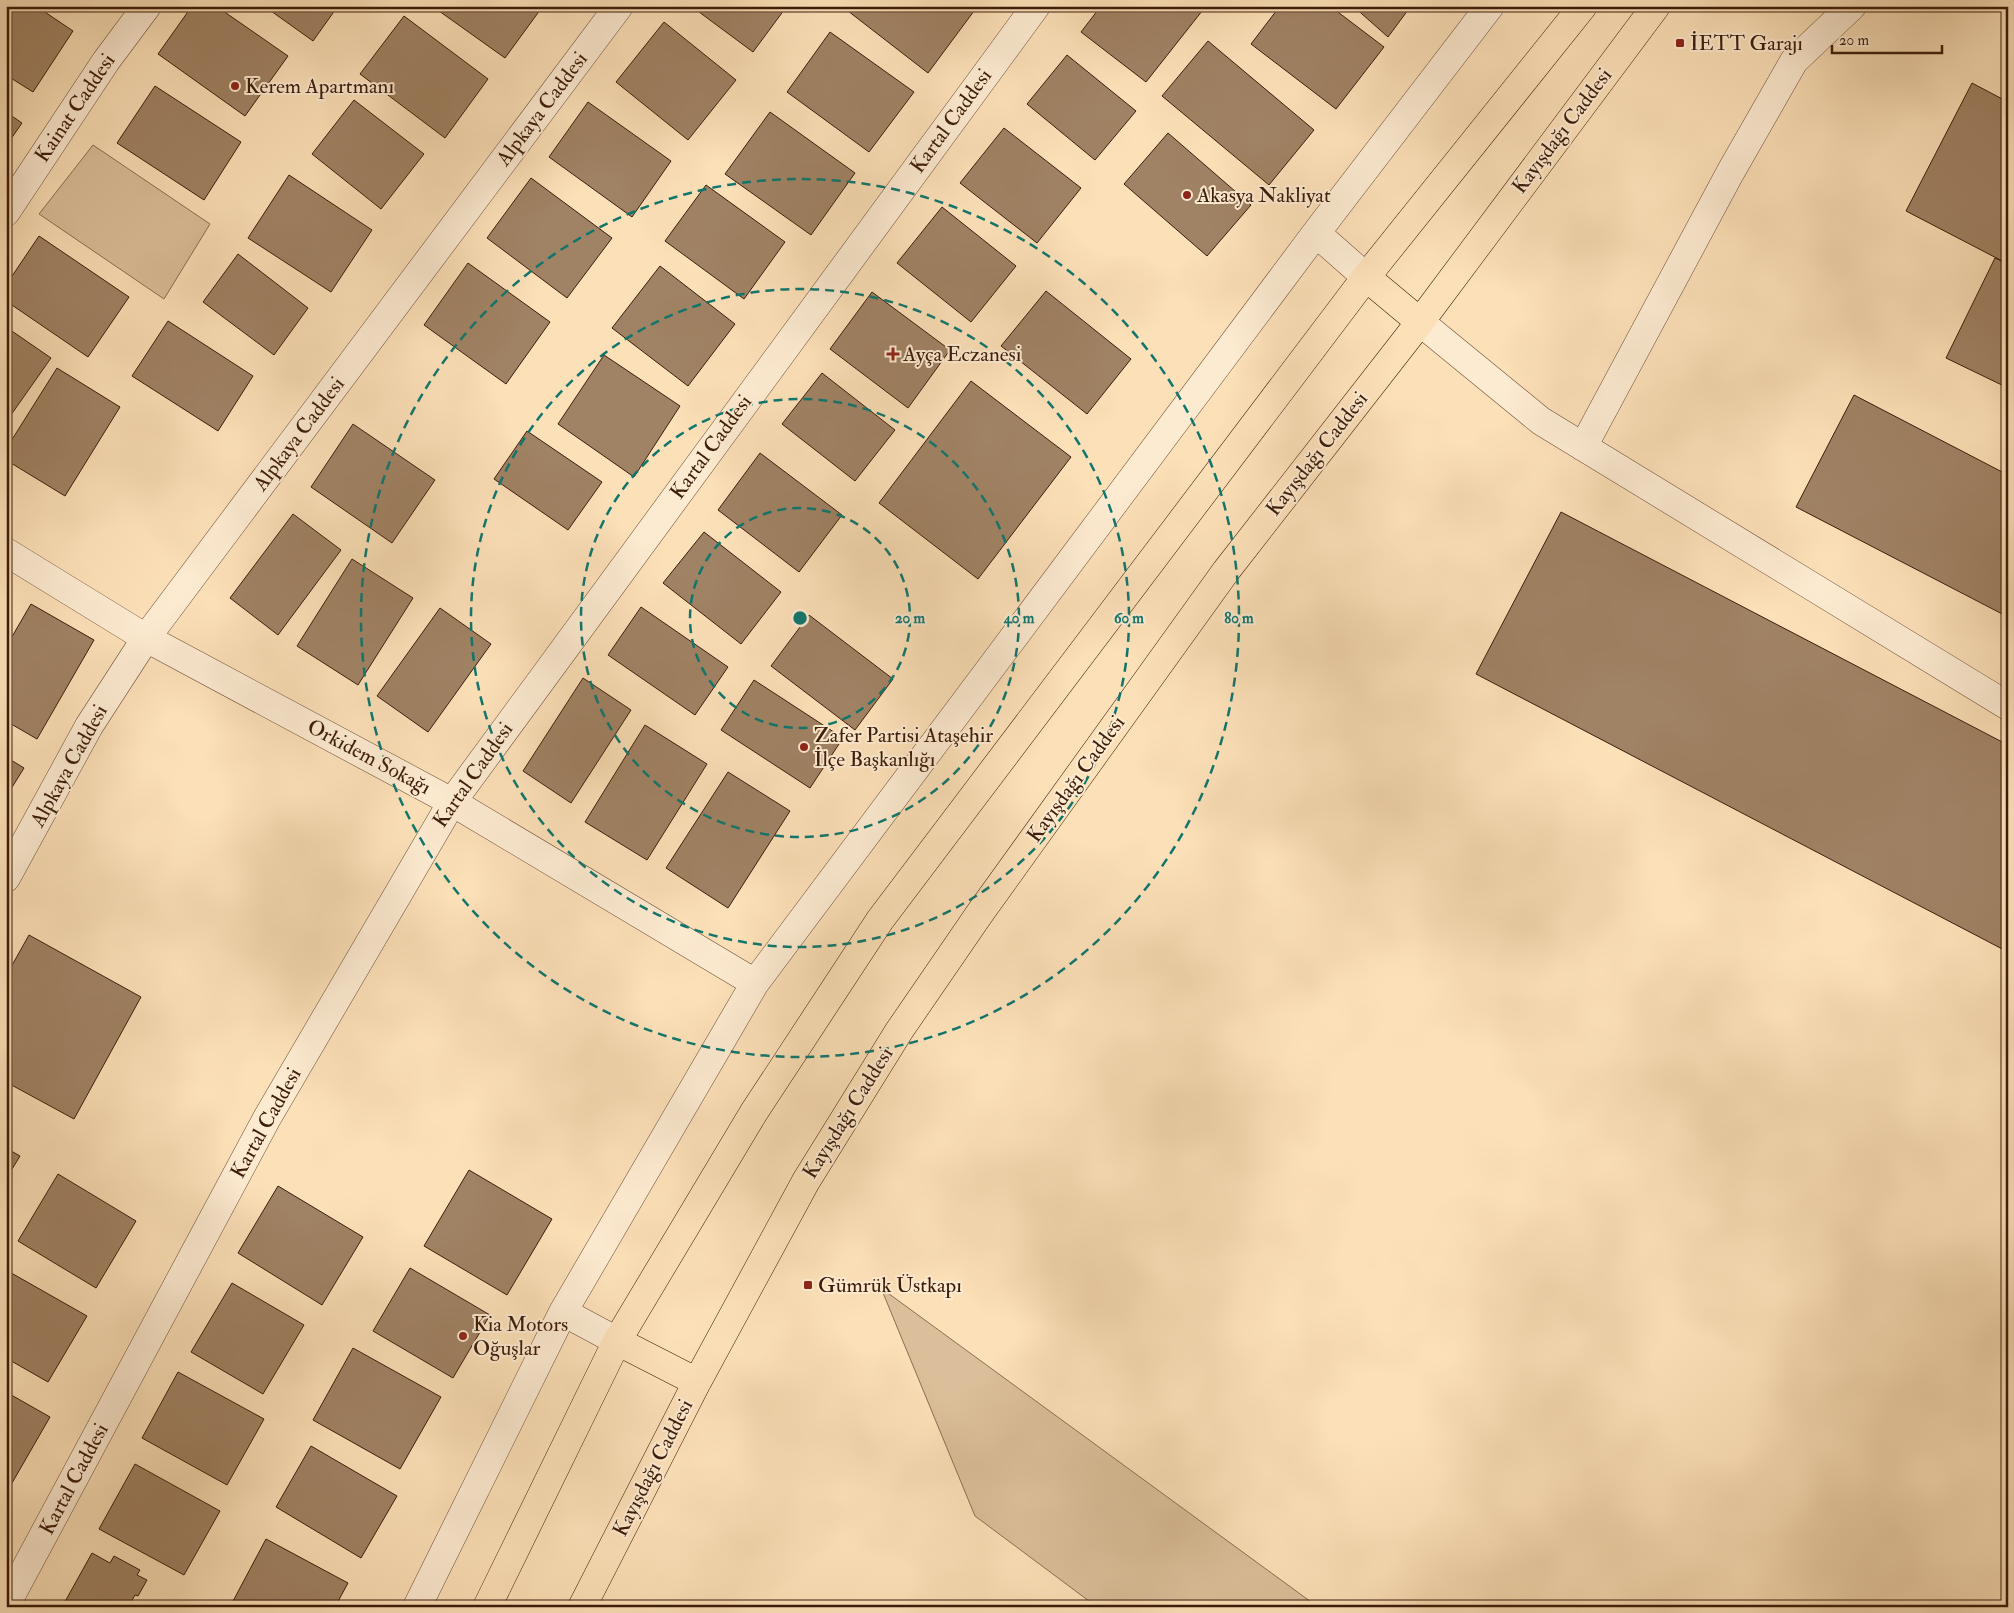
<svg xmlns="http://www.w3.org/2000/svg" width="2014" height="1613" viewBox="0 0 2014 1613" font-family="'IM FELL Double Pica',serif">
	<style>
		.green { fill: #dbbf9a; stroke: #8c6e52 }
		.building { fill: #a08264; stroke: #3c1c0a }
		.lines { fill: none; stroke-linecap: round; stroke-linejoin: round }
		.minor-casing { stroke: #6c4d36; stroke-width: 29 }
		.major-casing { stroke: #3c1c0a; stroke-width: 29 }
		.minor { stroke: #fdebd1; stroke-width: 28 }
		.major { stroke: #fce0b8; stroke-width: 28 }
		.ring { fill: none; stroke: #0f766e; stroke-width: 2.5; stroke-dasharray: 9 6 }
		.poi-dot { fill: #8f2418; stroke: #fdebd1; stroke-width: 2 }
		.labels { text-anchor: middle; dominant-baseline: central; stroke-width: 4; stroke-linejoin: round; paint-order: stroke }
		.poi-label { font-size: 21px; fill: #3c1c0a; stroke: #fdebd1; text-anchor: start }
		.street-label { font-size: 21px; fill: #3c1c0a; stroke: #fdebd1 }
		.centre { fill: #0f766e; stroke: #fdebd1; stroke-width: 2.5 }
		.ring-label { font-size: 15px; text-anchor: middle; font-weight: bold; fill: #0f766e; stroke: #fdebd1; stroke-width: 4; stroke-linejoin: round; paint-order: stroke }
	</style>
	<rect width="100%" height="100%" fill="#fce0b8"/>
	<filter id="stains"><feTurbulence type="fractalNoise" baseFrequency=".004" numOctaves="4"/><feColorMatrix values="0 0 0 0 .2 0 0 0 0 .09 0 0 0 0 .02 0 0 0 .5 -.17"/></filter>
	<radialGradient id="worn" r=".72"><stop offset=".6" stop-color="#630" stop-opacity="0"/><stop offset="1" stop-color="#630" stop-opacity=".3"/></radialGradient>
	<!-- green -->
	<path class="green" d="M93 145 210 224 164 299 39 214Z
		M881 1288 1318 1607H1097L975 1516Z"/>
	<!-- building -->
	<path class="building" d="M6 6H36L73 31 33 92 6 75Z
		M192 6H216L288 56 245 116 158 54Z
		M264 6H338L313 41Z
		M432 6H543L505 58Z
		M691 6H787L753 52Z
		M851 6H968L974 11 928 73 848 11Z
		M1101 6H1206L1146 82 1081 32Z
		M1280 6H1330L1384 47 1336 109 1251 44Z
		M1353 6H1411L1388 37Z
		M404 16 488 79 445 138 360 74Z
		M664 22 736 80 688 140 616 82Z
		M830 32 914 92 869 152 787 92Z
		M1208 41 1314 130 1269 185 1162 96Z
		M1067 55 1136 111 1095 160 1027 104Z
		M1972 83 2008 102V264L1906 211Z
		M155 86 241 142 204 200 117 143Z
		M354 100 424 154 381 209 312 154Z
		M588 102 671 161 632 217 549 157Z
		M6 112 22 123 6 146Z
		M770 112 855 173 811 235 725 174Z
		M1004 128 1081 188 1037 243 960 183Z
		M1168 133 1251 205 1207 256 1124 184Z
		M289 175 372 230 331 292 248 238Z
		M531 178 612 238 567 298 487 238Z
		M706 185 785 242 744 299 665 241Z
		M942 207 1016 266 971 322 897 263Z
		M39 236 129 297 88 357 6 301V285Z
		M238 254 308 308 274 355 203 302Z
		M1995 258 2008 264V388L1946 358Z
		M468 263 550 322 506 384 424 325Z
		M660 266 735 324 688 386 612 328Z
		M1046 291 1131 359 1087 414 1001 346Z
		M872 292 950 350 908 408 830 349Z
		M168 321 253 376 218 431 132 376Z
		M6 327 51 358 6 422Z
		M604 355 680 406 634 477 558 424Z
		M57 368 120 407 65 496 6 460V449Z
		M822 373 895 430 855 481 782 424Z
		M971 381 1071 457 978 579 879 503Z
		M1854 395 2008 475V617L1796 507Z
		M353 424 435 480 392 543 311 487Z
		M527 431 602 482 568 530 494 479Z
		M760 453 842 515 799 572 718 510Z
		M1561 512 2008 745V952L1476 674Z
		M293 514 341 550 278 635 230 598Z
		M704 532 781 592 741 644 663 583Z
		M352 559 413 598 358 685 297 646Z
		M31 604 94 640 37 739 6 721V647Z
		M641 607 728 667 695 715 608 655Z
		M440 608 491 644 428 732 377 696Z
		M809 615 893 679 855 730 771 666Z
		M583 678 631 710 571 803 523 771Z
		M754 680 843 738 810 788 721 730Z
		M645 725 707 764 647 860 585 822Z
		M6 757 24 768 6 797Z
		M728 772 790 811 728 908 666 868Z
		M29 935 141 997 74 1119 6 1082V976Z
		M6 1148 20 1156 6 1179Z
		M469 1170 552 1219 507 1295 424 1246Z
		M58 1174 136 1221 96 1288 18 1241Z
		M278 1186 363 1237 322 1305 238 1253Z
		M410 1268 490 1315 453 1378 373 1331Z
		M6 1270 87 1316 48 1382 6 1358Z
		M232 1283 304 1325 263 1394 191 1352Z
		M353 1348 441 1397 400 1469 313 1420Z
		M178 1372 264 1419 227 1485 142 1438Z
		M6 1392 50 1417 12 1483 6 1480Z
		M311 1446 397 1496 361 1558 276 1507Z
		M135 1464 220 1511 184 1575 99 1529Z
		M266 1539 348 1583 335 1607H239L232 1603Z
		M92 1553 110 1563 114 1556 140 1570 137 1575 147 1580 138 1596 135 1595 128 1607H62Z"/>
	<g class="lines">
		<!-- minor casing -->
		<g class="minor-casing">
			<path id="minor" d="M6 212 106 61 147 6
				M1316 233 1366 277
				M1420 322 1541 421 2008 706
				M1583 447 1730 173 1794 61 1852 6
				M6 552 146 638 452 802 755 983
				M6 878 89 726 146 638 619 6
				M563 1312 617 1341
				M6 1605 267 1118 452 802 1036 6
				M417 1607 563 1312 755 983 1316 233 1490 6"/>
		</g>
		<!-- major casing -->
		<g class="major-casing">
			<path id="major" d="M1366 277 1420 322
				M617 1341 697 1382
				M487 1607 617 1341 754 1112 880 920 1366 277 1583 6
				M582 1607 697 1382 806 1181 899 1031 980 913 1226 571 1420 322 1656 6"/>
		</g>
		<!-- minor -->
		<use href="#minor" class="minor"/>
		<!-- major -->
		<use href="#major" class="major"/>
	</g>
	<!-- distance rings -->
	<g class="ring">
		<circle cx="800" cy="618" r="110"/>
		<circle cx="800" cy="618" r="219"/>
		<circle cx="800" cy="618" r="329"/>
		<circle cx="800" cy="618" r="439"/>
	</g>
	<!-- markers -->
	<g class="poi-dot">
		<rect x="1675" y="38" width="10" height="10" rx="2.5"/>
		<circle cx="235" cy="86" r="5"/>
		<circle cx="1187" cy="195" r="5"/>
		<path d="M890.5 346.5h5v5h5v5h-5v5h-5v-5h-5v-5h5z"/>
		<circle cx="804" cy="747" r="5"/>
		<rect x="803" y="1280" width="10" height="10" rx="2.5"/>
		<circle cx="463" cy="1336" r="5"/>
	</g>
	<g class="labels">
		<!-- poi labels -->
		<g class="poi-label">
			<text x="1690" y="43">İETT Garajı</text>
			<text x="245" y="86">Kerem Apartmanı</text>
			<text x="1197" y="195">Akasya Nakliyat</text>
			<text x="903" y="354">Ayça Eczanesi</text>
			<text x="814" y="735">Zafer Partisi Ataşehir<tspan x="814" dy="24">İlçe Başkanlığı</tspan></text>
			<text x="818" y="1285">Gümrük Üstkapı</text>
			<text x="473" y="1324">Kia Motors<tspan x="473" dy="24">Oğuşlar</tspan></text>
		</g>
		<!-- street labels -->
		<g class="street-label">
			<text transform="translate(75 108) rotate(-56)">Kainat Caddesi</text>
			<text transform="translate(542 109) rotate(-53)">Alpkaya Caddesi</text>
			<text transform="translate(951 121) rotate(-54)">Kartal Caddesi</text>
			<text transform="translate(1562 131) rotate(-53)">Kayışdağı Caddesi</text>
			<text transform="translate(299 434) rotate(-53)">Alpkaya Caddesi</text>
			<text transform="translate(711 447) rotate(-54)">Kartal Caddesi</text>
			<text transform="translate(1317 454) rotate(-52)">Kayışdağı Caddesi</text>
			<text transform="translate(369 757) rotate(28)">Orkidem Sokağı</text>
			<text transform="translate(69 766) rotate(-61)">Alpkaya Caddesi</text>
			<text transform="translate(473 775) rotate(-55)">Kartal Caddesi</text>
			<text transform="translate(1076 779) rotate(-54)">Kayışdağı Caddesi</text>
			<text transform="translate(848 1113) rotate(-58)">Kayışdağı Caddesi</text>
			<text transform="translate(266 1123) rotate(-61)">Kartal Caddesi</text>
			<text transform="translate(653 1468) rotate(-63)">Kayışdağı Caddesi</text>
			<text transform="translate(74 1479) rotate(-62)">Kartal Caddesi</text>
		</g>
	</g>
	<circle cx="800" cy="618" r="8" class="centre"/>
	<g class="ring-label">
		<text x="910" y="623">20 m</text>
		<text x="1019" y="623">40 m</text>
		<text x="1129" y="623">60 m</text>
		<text x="1239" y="623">80 m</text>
	</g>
	<!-- margin -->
	<rect width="2014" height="1613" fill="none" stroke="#fce0b8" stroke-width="25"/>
	<rect x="8" y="8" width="1999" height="1598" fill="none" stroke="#3c1c0a" stroke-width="2.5"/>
	<rect x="12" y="12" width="1989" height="1588" fill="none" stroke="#3c1c0a"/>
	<!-- scale -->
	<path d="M1832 45v8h110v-8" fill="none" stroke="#3c1c0a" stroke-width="2.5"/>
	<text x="1839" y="45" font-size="15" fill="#3c1c0a" stroke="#fdebd1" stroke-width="4" paint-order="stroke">20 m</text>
	<rect width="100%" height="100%" filter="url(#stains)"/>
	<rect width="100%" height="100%" fill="url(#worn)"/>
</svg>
